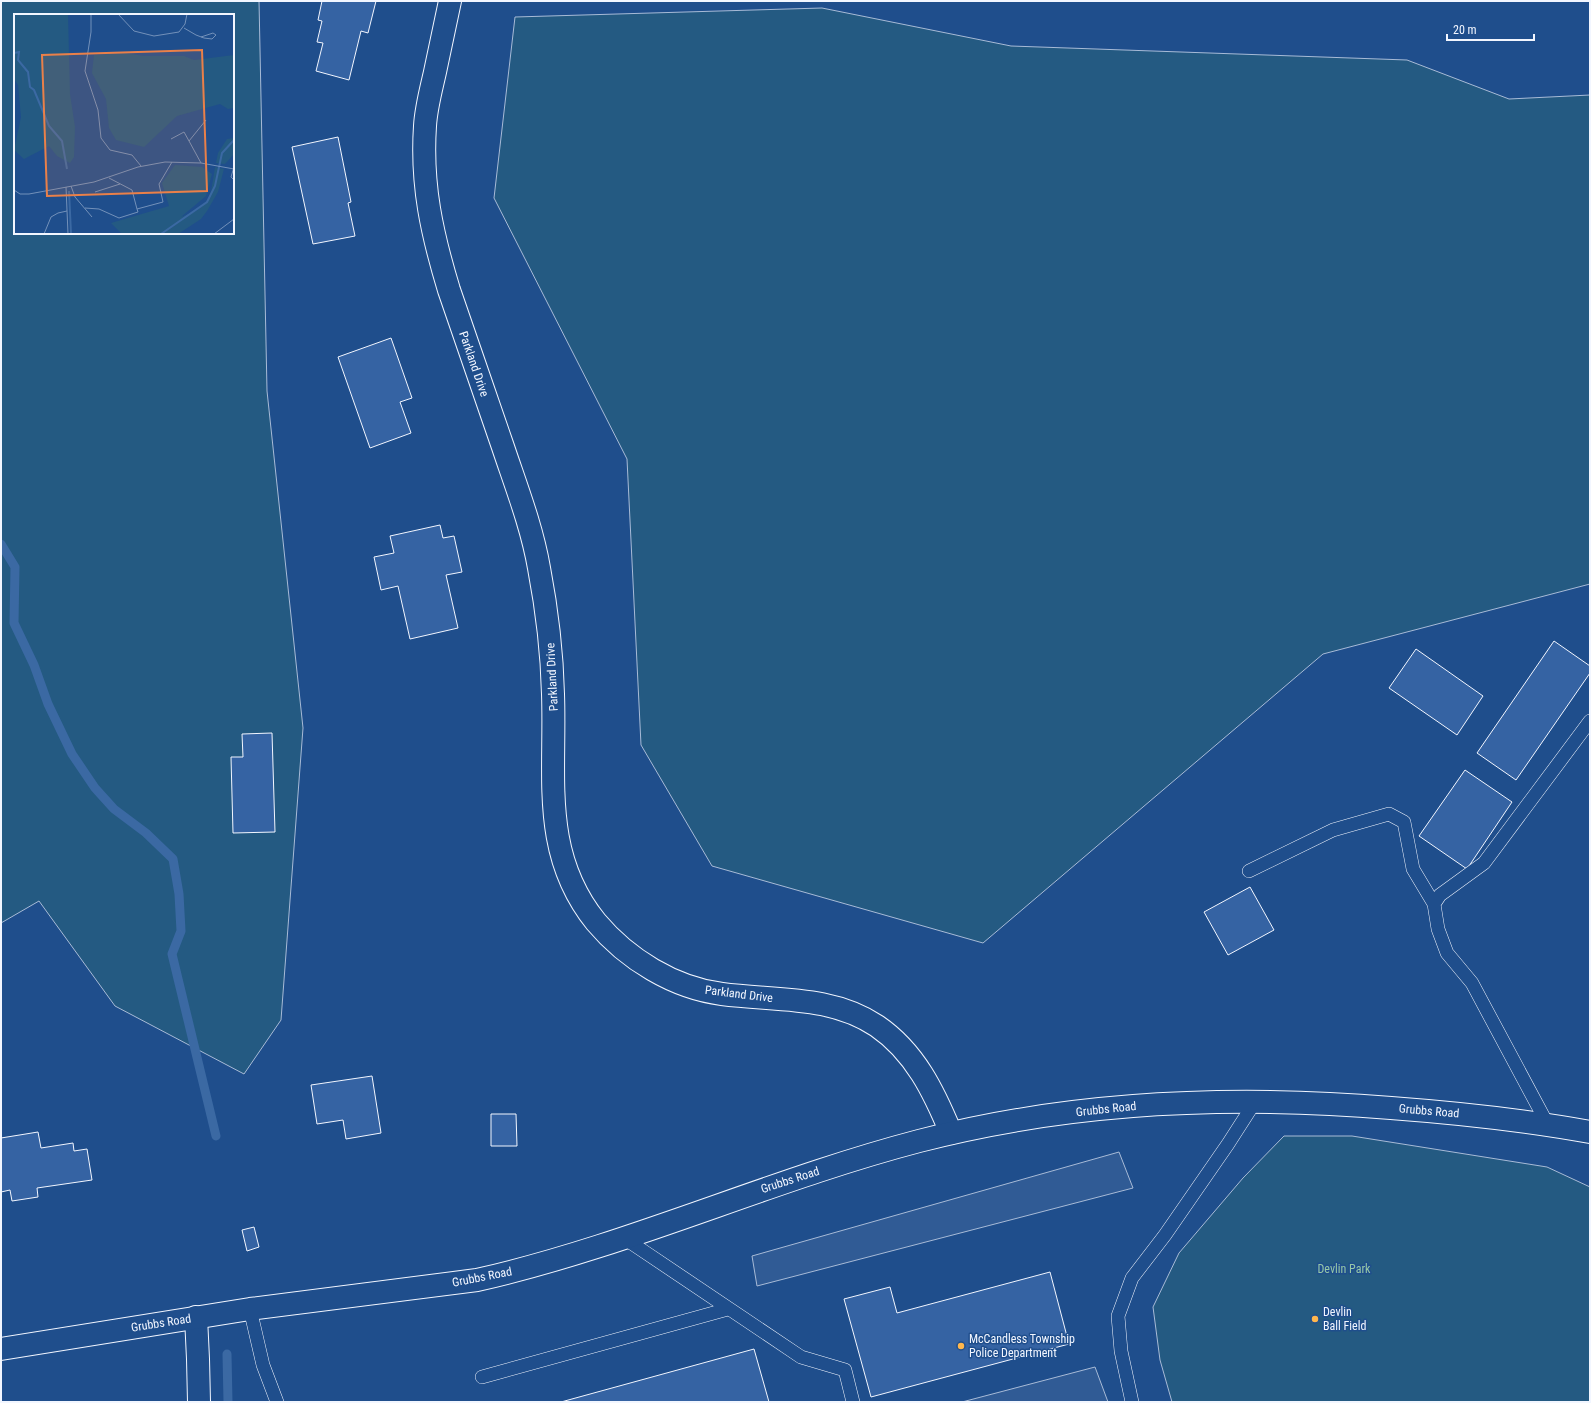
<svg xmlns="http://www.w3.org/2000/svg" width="1591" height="1403" viewBox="0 0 1591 1403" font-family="'Roboto Condensed',sans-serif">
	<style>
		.green { fill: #245a82; stroke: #a8bbd7; fill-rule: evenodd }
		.parking { fill: #305b95; stroke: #a8bbd7 }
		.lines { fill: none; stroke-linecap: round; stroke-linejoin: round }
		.stream { stroke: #3b69a3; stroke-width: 9 }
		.building { fill: #3563a3; stroke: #f2f6ff }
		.lane-casing { stroke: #f2f6ff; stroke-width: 14 }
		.street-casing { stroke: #f2f6ff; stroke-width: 24 }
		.secondary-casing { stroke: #f2f6ff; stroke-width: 24 }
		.lane { stroke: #1f4e8c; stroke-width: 13 }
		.street { stroke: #1f4e8c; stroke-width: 22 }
		.secondary { stroke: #1f4e8c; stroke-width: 22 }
		.poi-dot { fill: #ffb74d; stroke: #1f4e8c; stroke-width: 1.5 }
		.labels { text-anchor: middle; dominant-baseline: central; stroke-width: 3; stroke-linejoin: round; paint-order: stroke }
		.street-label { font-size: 12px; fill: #f2f6ff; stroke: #1f4e8c }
		.park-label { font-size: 12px; fill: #97c8a6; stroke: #1f4e8c }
		.poi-label { font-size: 12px; fill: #f2f6ff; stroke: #1f4e8c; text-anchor: start }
		.inset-river { fill: none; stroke: #3b69a3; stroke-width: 2 }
		.inset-road { fill: none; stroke: #7391ba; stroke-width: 1 }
		.view { fill: #ea8049; fill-opacity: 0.15; stroke: #ea8049; stroke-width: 2 }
		.inset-edge { fill: none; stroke: #f2f6ff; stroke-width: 2 }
	</style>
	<rect width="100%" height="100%" fill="#1f4e8c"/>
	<!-- green -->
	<path class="green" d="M1 1H259L267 391 303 728 281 1020 244 1074 115 1006 39 901 1 923ZM15 15H233V233H15Z
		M822 8 1011 46 1407 60 1509 99 1590 95V584L1323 654 983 943 712 866 641 745 627 459 494 198 515 17Z
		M1284 1136H1352L1547 1167 1590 1187V1402H1172L1160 1360 1153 1307 1179 1253 1243 1178Z"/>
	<!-- parking -->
	<path class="parking" d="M1119 1152 1133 1188 757 1286 752 1256Z
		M1095 1367 1108 1402H962Z"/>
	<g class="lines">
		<!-- stream -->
		<path class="stream" d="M1 544 15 567 14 623 34 665 48 704 72 754 95 788 114 809 146 833 173 859 179 894 181 931 172 954 216 1136
			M227 1354 228 1402"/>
	</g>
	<!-- building -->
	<path class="building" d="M322 1H376L368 33 361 31 349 80 316 71 323 43 317 42 322 21 318 20Z
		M338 137 351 202 348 203 355 236 313 244 292 147Z
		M391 338 412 398 400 402 411 433 370 448 338 357Z
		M440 525 443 538 454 536 462 572 446 575 458 628 410 639 398 586 381 590 374 557 394 553 390 536Z
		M1554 641 1590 666V673L1516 780 1477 753Z
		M1416 649 1483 696 1457 735 1389 688Z
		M272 733 275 832 233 833 231 757H243L242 734Z
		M1465 770 1512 802 1467 869 1419 836Z
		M1250 887 1274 930 1228 955 1204 912Z
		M372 1076 381 1133 346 1139 343 1120 317 1124 311 1085Z
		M491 1114H516L517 1146H491Z
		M38 1132 41 1148 73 1143 74 1151 87 1149 92 1180 37 1188 38 1197 12 1201 10 1190 1 1192V1138Z
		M254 1227 259 1247 247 1251 242 1230Z
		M1050 1272 1069 1344 871 1397 844 1299 890 1287 897 1313Z
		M754 1349 769 1402H561Z"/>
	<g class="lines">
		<!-- lane casing -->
		<g class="lane-casing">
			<path id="lane" d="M1249 871 1333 830 1389 814 1404 822 1413 869 1434 904
				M1548 1125 1472 983 1447 953 1438 929 1434 904 1440 895 1484 863 1590 721
				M624 1238 801 1357 845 1370 853 1402
				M250 1309 263 1365 277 1402
				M482 1377 728 1309
				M1132 1402 1121 1351 1118 1316 1132 1278 1165 1235 1228 1144 1255 1102"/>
		</g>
		<!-- street casing -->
		<g class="street-casing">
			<path id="street" d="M450 1C445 25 440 49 435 72 431 90 426 108 425 126 421 185 432 234 449 290 467 342 485 395 503 447 516 486 532 527 539 568 547 610 552 652 553 694 556 776 540 853 596 922 627 959 674 988 722 994 775 1001 831 995 877 1026 915 1052 934 1092 951 1133
				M196 1317 198 1359 199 1402"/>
		</g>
		<!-- secondary casing -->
		<g class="secondary-casing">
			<path id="secondary" d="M1 1349 250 1309 477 1280C628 1246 770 1180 919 1141 1073 1101 1234 1095 1391 1108 1458 1113 1524 1120 1590 1132"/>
		</g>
		<!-- lane -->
		<use href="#lane" class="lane"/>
		<!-- street -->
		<use href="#street" class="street"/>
		<!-- secondary -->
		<use href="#secondary" class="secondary"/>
	</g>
	<!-- markers -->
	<g class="poi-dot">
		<circle cx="1315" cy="1319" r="4"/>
		<circle cx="961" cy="1346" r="4"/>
	</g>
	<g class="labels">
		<!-- street labels -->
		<g class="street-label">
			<text transform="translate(474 364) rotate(71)">Parkland Drive</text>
			<text transform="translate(552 677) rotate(-93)">Parkland Drive</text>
			<text transform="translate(739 994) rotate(7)">Parkland Drive</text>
			<text transform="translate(1106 1109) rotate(-6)">Grubbs Road</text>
			<text transform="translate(1429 1111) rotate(5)">Grubbs Road</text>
			<text transform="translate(790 1180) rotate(-18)">Grubbs Road</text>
			<text transform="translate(482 1277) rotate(-11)">Grubbs Road</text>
			<text transform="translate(161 1323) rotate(-9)">Grubbs Road</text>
		</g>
		<!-- park labels -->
		<g class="park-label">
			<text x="1344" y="1269">Devlin Park</text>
		</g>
		<!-- poi labels -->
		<g class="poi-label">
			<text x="1323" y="1312">Devlin<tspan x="1323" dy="14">Ball Field</tspan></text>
			<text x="969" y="1339">McCandless Township<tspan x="969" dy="14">Police Department</tspan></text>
		</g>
	</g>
	<!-- overview -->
	<g transform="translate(14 14)">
		<rect width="220" height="220" fill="#1f4e8c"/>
		<path d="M0 0H54L56 80 61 113 60 143 56 149 43 142 35 132 10 145 0 136 7 103 4 71 0 65ZM110 39 130 42H170L180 46 220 41V94L214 95 206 90 163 102 130 133 102 126 95 114 92 85 78 59 80 41ZM220 124V140L211 150 202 149 204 139 213 125ZM161 151 188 153 198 160 192 182 167 203 182 197 192 189 197 178 201 153 210 155 204 178 193 197 187 205 164 220H108L97 209 155 192 148 169Z" fill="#245a82"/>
		<path class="inset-river" d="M0 39 5 38 4 46 14 58 16 73 20 76 35 112 48 127 53 155M55 177 57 220M147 220 193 188 201 172 208 139 220 126"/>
		<path class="inset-road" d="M77 0V18L71 57 84 96 87 124 96 136 118 141 127 152M104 0 120 17 140 22 165 18 171 10 173 0M170 14 182 21 190 24 198 25 202 21 199 19 187 23M157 125 170 118 175 127M187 149 175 127 192 106M220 153 217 163 220 166M95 164 118 176 123 195 149 188 145 170 158 148M57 172 61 183 78 203M52 173 54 220M0 176 6 180H15L80 168 124 153 151 148 187 149 220 155M81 178 106 170M71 194 85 195 105 204 124 198 123 195M30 220 37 203 44 199 53 197M200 220 220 205"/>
		<path class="view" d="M188 36 193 177 33 182 28 41Z"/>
		<rect width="220" height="220" class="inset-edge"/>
	</g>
	<!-- border -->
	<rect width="1591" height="1403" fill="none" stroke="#f2f6ff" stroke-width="4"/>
	<!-- scale -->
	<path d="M1447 34v6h87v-6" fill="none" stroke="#f2f6ff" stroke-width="2"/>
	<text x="1453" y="34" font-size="12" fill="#f2f6ff" stroke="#1f4e8c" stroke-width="3" paint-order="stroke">20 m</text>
</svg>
